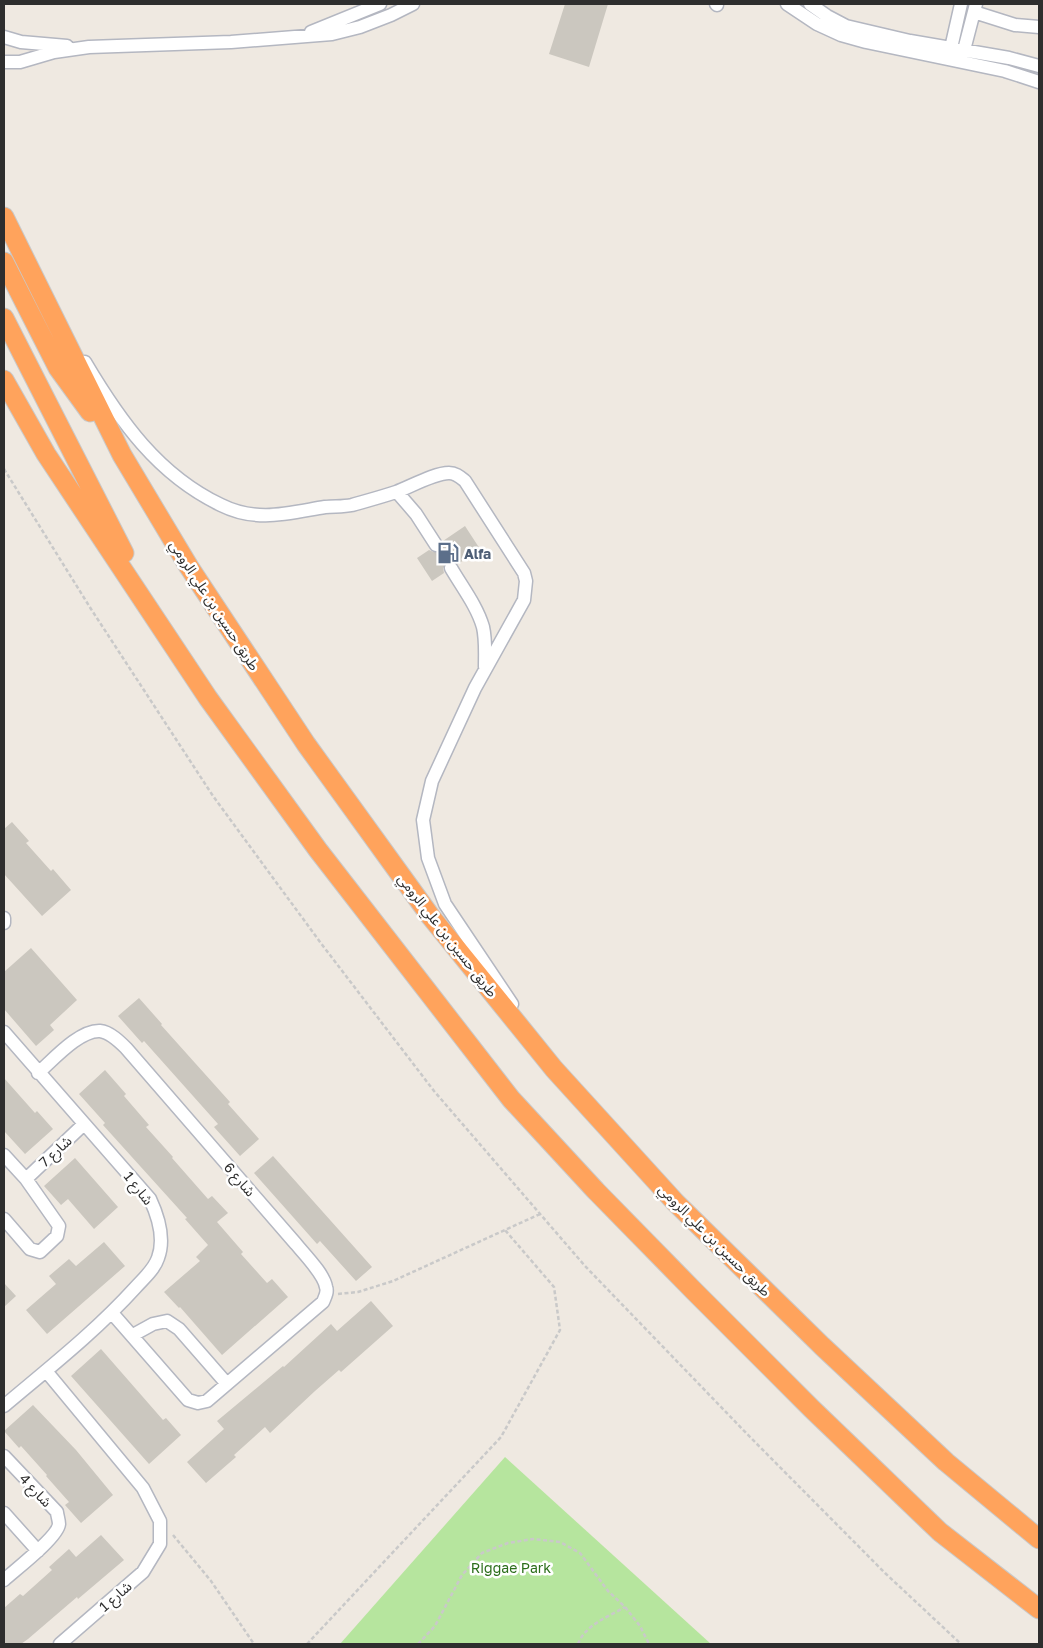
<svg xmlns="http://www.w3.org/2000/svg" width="1043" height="1648" viewBox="0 0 1043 1648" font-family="'Golos Text','Noto Sans Arabic',sans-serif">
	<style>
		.green { fill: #b6e59e }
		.building { fill: #cbc7bf }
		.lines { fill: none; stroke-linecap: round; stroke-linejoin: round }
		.minor-tunnel { stroke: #c8c4bd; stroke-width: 12; stroke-dasharray: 12 6; stroke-linecap: butt }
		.minor-casing { stroke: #b4b7c1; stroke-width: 15 }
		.highway-casing { stroke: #c9c9c9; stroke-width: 21 }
		.path { stroke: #c9c9c9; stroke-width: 2.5; stroke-dasharray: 4 2.5; stroke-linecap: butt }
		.minor { stroke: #fff; stroke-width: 12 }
		.highway { stroke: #ffa35c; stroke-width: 19 }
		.labels { text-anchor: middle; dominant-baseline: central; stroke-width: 5; stroke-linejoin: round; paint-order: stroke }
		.service-label { font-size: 14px; font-weight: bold; fill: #4e5e75; stroke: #fff; text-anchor: start }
		.street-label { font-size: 14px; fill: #2e2e2e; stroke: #fff }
		.park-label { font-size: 14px; fill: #2c6e1b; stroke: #fff }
	</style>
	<rect width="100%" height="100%" fill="#efe9e1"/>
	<!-- green -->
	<path class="green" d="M505 1457 711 1644H340Z"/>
	<!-- building -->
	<path class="building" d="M565 4H608L589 67 549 54Z
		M465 526 480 549 458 564 451 560 446 561 443 568 444 573 432 581 417 558 429 550 436 553 441 552 444 545 443 541Z
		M12 822 29 841 26 843 51 871 53 869 71 890 42 916 4 874V829Z
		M31 948 77 1000 50 1025 54 1030 36 1046 4 1009V972Z
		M139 998 162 1024 161 1025 230 1102 228 1104 259 1139 240 1156 214 1127 218 1124 144 1041 142 1043 118 1016Z
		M105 1070 126 1094 124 1096 149 1125 146 1127 173 1157 172 1158 208 1199 212 1196 228 1213 217 1222 243 1252 241 1254 267 1283 272 1279 288 1297 222 1355 180 1307 179 1308 164 1292 200 1261 196 1257 208 1245 185 1219 187 1218 103 1125 105 1123 79 1094Z
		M4 1078 35 1113 37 1111 53 1129 25 1154 4 1131Z
		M273 1156 372 1267 356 1281 320 1241 317 1244 254 1173Z
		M75 1158 118 1207 94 1229 68 1199 61 1205 44 1186Z
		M104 1242 125 1266 47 1334 26 1310 56 1284 49 1276 69 1259 76 1266Z
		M4 1283 16 1296 4 1307Z
		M371 1301 393 1326 341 1372 339 1370 315 1391 270 1433 265 1427 234 1455 236 1457 206 1483 187 1462 224 1429 217 1421 283 1366 284 1367 331 1324 337 1331Z
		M101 1349 163 1420 166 1418 181 1435 149 1464 71 1376Z
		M33 1405 76 1450 113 1495 81 1523 65 1505 69 1502 46 1476 47 1475 21 1446 19 1448 4 1431Z
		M101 1535 124 1560 78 1599 77 1597 28 1639 21 1644H4V1608L20 1594 23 1596 52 1570 49 1567 69 1549 76 1557Z"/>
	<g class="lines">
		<!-- minor-tunnel -->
		<path class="minor-tunnel" d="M436 545 451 568"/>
		<!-- minor casing -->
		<g class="minor-casing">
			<path id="minor" d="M716 4 717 5
				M787 4 817 24 841 35 866 42 1005 71 1039 82
				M810 4 827 16 846 26 910 41 1009 58 1039 66
				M974 12 1015 25 1039 27
				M311 32 380 4
				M4 37 21 42 67 46
				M951 48 961 4
				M964 50 976 4
				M4 62H20L54 52 89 47 231 42 332 34 360 27 391 15 413 4
				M85 362C120 421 158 475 221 505 257 523 289 513 325 507 334 506 343 507 352 505 366 501 381 497 396 492 410 487 434 473 449 473 456 473 460 477 465 481L524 573 526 581 524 600 475 688 432 781 423 820 428 858 445 904 512 1004
				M397 492 416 514 436 545
				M451 568C462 587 477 606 483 627 486 640 485 654 485 667
				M4 918V923
				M4 1032 150 1199C158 1216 165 1239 158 1258 154 1270 143 1279 135 1288 95 1332 49 1368 4 1406
				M38 1073C53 1060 79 1030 100 1031 110 1032 120 1042 126 1048L296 1244C305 1255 324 1274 326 1287 328 1292 325 1297 323 1302L207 1401 198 1403 188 1400 112 1313
				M4 1155 26 1179 59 1226 57 1236 40 1252 30 1249 4 1219
				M26 1179 84 1124
				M133 1335 153 1324 167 1321 179 1329 227 1384
				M46 1371 143 1488 160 1521V1544L143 1572 60 1644
				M4 1456 57 1512C57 1515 59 1520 59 1524 58 1537 15 1570 4 1580
				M4 1513 38 1551"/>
		</g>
		<!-- highway casing -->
		<g class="highway-casing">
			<path id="highway" d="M4 217 122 455 189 567 306 744 431 917 554 1069 675 1202 822 1346 946 1462 1039 1539
				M4 262 58 368 90 412
				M4 318 124 553
				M4 380 46 454 208 698 318 850 511 1099 596 1191 694 1291 812 1409 940 1532 1039 1609"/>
		</g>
		<!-- path -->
		<path class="path" d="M4 469 91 609 213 796 320 942 434 1091 585 1266 750 1437 885 1573 961 1644
			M338 1294 358 1292 393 1281 540 1214
			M173 1535 211 1581 254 1644
			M307 1644 501 1437 560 1330 554 1287 505 1230
			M418 1644 435 1626 462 1575 482 1553 508 1543 533 1539 560 1542 580 1553 608 1591 625 1607 640 1626 649 1644
			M578 1644C585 1625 608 1617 625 1607"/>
		<!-- minor -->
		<use href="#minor" class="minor"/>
		<!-- highway -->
		<use href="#highway" class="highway"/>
	</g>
	<!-- icons -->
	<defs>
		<g id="fuel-bare" transform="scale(1.725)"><path d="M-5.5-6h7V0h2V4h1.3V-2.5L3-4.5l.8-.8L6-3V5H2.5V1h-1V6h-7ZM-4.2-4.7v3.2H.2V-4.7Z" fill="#5c6f8a" stroke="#fff" stroke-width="2.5" paint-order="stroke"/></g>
	</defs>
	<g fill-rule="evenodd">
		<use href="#fuel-bare" x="448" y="553"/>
	</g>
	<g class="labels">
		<!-- service labels -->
		<g class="service-label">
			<text x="464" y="553">Alfa</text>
		</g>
		<!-- street labels -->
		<g class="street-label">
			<text transform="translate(215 605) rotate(57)">طريق حسين بن علي الرومي</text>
			<text transform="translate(448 935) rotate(52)">طريق حسين بن علي الرومي</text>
			<text transform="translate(55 1151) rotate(-43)">شارع 7</text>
			<text transform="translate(240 1179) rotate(49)">شارع 6</text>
			<text transform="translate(139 1188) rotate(52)">شارع 1</text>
			<text transform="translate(715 1240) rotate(45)">طريق حسين بن علي الرومي</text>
			<text transform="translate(36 1490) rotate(47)">شارع 4</text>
			<text transform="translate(115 1596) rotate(-41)">شارع 1</text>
		</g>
		<!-- park labels -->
		<g class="park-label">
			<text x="511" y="1567">Riggae Park</text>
		</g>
	</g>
	<!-- border -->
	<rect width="1043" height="1648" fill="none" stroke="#2e2e2e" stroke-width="10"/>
</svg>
